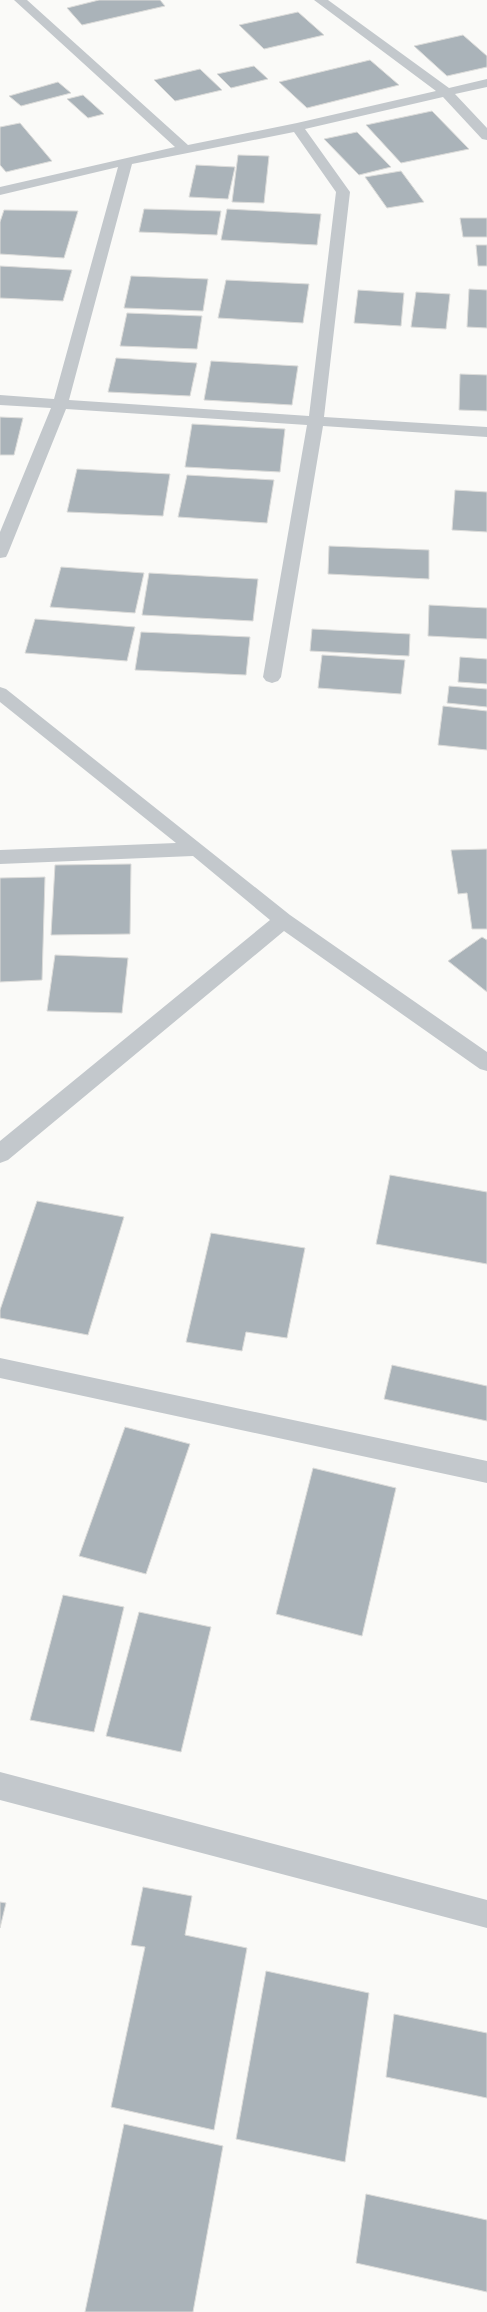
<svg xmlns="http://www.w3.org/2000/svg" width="487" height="2312" viewBox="0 0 487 2312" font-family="'Roboto Condensed',sans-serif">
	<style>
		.building { fill: #aab3b9; stroke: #dcdcda }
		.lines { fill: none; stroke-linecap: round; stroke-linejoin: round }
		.minor { fill: #c3c8cc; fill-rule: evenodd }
	</style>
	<rect width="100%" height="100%" fill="#fafaf8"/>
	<!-- building -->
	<path class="building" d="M99 0H160L165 6 82 25 67 8Z
		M298 12 324 35 264 49 239 25Z
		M463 35 487 56V67L447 76 414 46Z
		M370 60 399 85 307 108 279 82Z
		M254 66 268 79 231 88 217 74Z
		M200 69 222 90 175 101 154 80Z
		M58 82 71 93 21 106 9 96Z
		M83 95 104 114 88 118 67 99Z
		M432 111 469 149 401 163 366 125Z
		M20 123 52 161 6 172 0 165V127Z
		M357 132 391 167 359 175 324 139Z
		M238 155 269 156 264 203 232 202Z
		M196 165 235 167 228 199 189 197Z
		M401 171 424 202 387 208 365 177Z
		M144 209 221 211 217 235 139 232Z
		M227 209 321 214 317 245 221 240Z
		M4 210 78 211 64 258 0 254V222Z
		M460 218H487V237H463Z
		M476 245H487V266H478Z
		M0 266 72 270 63 301 0 298Z
		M131 276 208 279 203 311 124 308Z
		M226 280 309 284 303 323 218 318Z
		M469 289 487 290V328L467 327Z
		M358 290 404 293 401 326 354 323Z
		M416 292 450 294 446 329 411 327Z
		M127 313 202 316 197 349 120 346Z
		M116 358 197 363 190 396 108 392Z
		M211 361 298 366 292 405 204 400Z
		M460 374 487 375V411L459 410Z
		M0 417 23 418 14 455H0Z
		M192 424 285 429 280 472 185 467Z
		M77 469 170 474 163 516 67 512Z
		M187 475 274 480 267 523 178 517Z
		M455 490 487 492V532L452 530Z
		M329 546 429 550V579L328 574Z
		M61 567 144 573 135 613 50 607Z
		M149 573 258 579 253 621 142 615Z
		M429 605 487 608V639L428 636Z
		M35 619 135 627 127 661 25 653Z
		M312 629 410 634 409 656 310 651Z
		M141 632 250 637 246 675 135 670Z
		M322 655 405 660 401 694 318 688Z
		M460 657 487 659V684L458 682Z
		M449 686 487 689V707L447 703Z
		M443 706 487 711V750L438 745Z
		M487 849V929H472L467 893 458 894 451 850Z
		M131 864 130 934 51 935 55 865Z
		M45 877 42 980 0 982V878Z
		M482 937 487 940V992L448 961Z
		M55 955 128 958 122 1013 47 1011Z
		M390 1175 487 1192V1264L376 1244Z
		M37 1201 124 1217 88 1335 0 1318V1310Z
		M211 1233 305 1248 287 1338 246 1332 242 1351 186 1342Z
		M392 1365 487 1386V1421L384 1399Z
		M125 1427 190 1444 146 1574 79 1556Z
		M313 1468 396 1488 362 1636 276 1614Z
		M63 1595 124 1607 94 1732 30 1720Z
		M139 1612 211 1627 181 1752 106 1736Z
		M143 1887 192 1896 185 1935 247 1948 214 2130 111 2107 145 1947 131 1945Z
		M0 1902 6 1903 0 1928Z
		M266 1971 369 1993 345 2162 236 2139Z
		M394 2014 487 2033V2098L386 2077Z
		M124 2124 223 2146 193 2312H85Z
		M366 2194 487 2220V2292L356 2263Z"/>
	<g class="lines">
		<!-- minor -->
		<path class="minor" d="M14 0H27L188 145 297 123 436 91 314 0H328L449 88 487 79V87L455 94 487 128V140L482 139 443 97 305 129 350 192 324 417 487 427V437L323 426 281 677 278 681 272 683 266 681 263 677 307 425 66 409 8 553 6 557 0 558V532L51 408 0 405V395L54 399 118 167 0 195V187L175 147ZM294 132 336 192 309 416 69 400 132 164Z
			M0 687 6 689 290 915 487 1052V1071L480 1069 284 931 8 1160 0 1163V1141L270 920 193 856 0 864V850L176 843 0 702Z
			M0 1358 487 1461V1483L0 1378Z
			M0 1772 487 1900V1928L0 1800Z"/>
	</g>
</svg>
